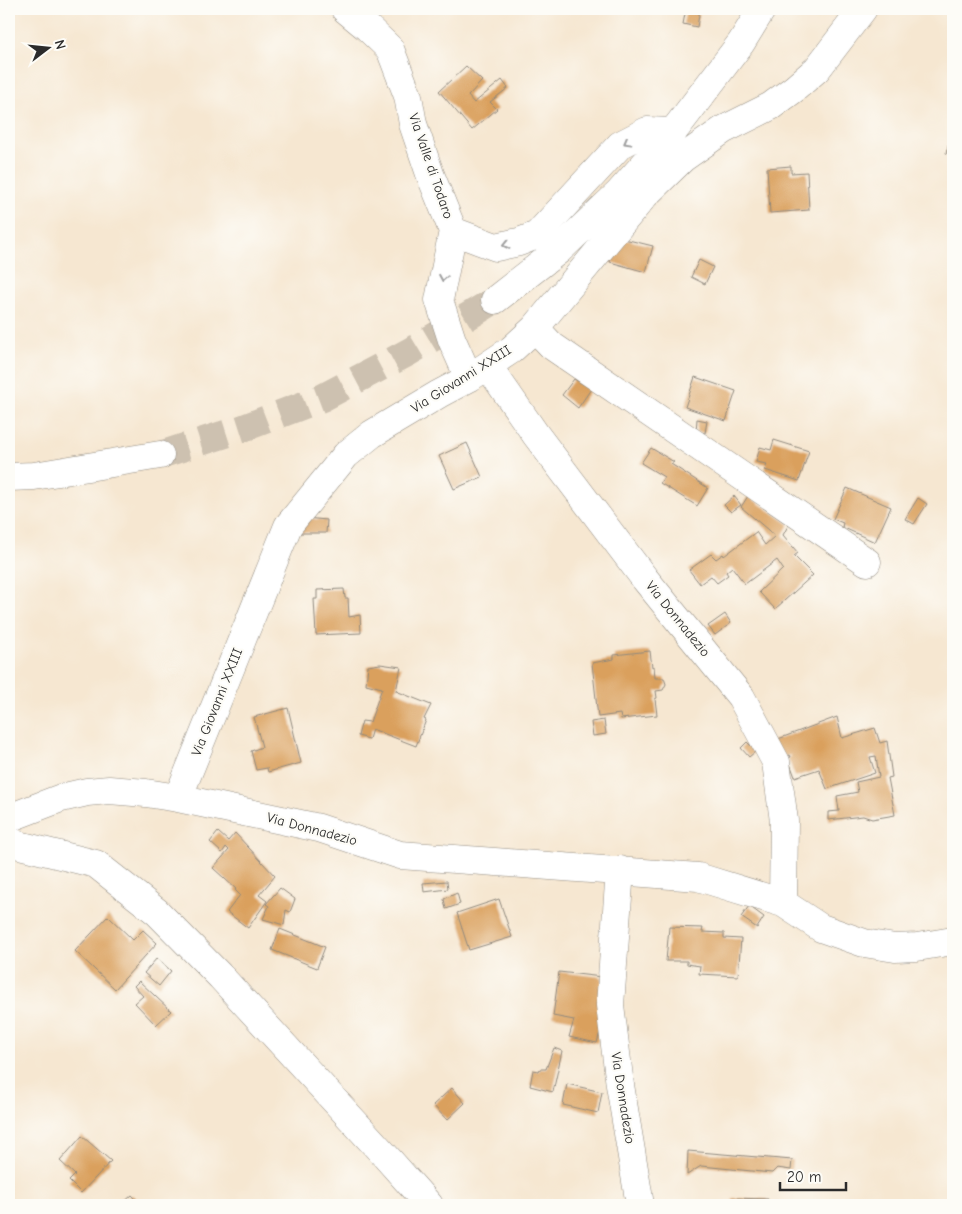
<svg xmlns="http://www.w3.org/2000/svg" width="962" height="1214" viewBox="0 0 962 1214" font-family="'Comic Neue',sans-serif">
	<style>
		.building { fill: #daa05d }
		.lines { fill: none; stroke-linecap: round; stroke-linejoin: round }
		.major-tunnel { stroke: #cdc1b0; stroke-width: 28; stroke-dasharray: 28 14; stroke-linecap: butt }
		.minor-casing { stroke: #90897e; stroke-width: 29 }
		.major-casing { stroke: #90897e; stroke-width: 29 }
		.minor { stroke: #fff; stroke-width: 28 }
		.major { stroke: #fff; stroke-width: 28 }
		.oneway { stroke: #a0a0a0 }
		.labels { text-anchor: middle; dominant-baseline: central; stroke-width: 4.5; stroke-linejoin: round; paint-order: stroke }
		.street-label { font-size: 14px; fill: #2b2b2b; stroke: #fdfcf7 }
	</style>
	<rect width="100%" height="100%" fill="#fdfcf7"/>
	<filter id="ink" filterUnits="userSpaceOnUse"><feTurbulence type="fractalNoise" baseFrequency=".02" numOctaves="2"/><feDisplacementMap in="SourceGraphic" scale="10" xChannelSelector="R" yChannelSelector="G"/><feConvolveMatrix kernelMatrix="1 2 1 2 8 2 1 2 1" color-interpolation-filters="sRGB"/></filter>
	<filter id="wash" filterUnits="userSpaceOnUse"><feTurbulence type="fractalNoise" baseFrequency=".0096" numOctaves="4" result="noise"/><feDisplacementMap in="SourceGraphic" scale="20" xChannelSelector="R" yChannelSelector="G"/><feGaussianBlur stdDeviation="1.12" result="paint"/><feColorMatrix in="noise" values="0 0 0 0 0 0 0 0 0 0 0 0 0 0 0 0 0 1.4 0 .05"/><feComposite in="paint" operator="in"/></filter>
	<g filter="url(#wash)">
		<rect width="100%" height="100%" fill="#f6e7d1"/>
		<g id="blocks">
			<!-- building -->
			<path class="building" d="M686 9H700L697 27 683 24Z
				M466 66 482 81 468 96 474 103 502 80 508 88 490 102 497 109 472 130 439 91Z
				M953 128V155L946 153Z
				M791 166V173L807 172 809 210 770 213 767 168Z
				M616 237 653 246 646 272 610 262Z
				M699 260 713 267 705 284 691 277Z
				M695 377 736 391 726 421 685 407Z
				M574 379 591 389 578 408 562 395Z
				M697 419 707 421 705 433 696 432Z
				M774 440 809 451 799 481 765 470 767 464 756 462 760 447 771 450Z
				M467 443 482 477 454 489 439 456Z
				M651 448 674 462 671 464 708 488 697 506 660 483 664 477 641 463Z
				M847 488 891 507 875 542 842 527 843 523 833 519Z
				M734 496 741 505 731 512 724 505Z
				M748 496 789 524 783 535 798 553 794 556 813 575 775 609 759 592 783 569 777 560 745 584 732 567 726 572 728 575 717 583 711 576 700 584 689 570 711 554 716 559 723 554 724 556 756 532 765 545 775 536 741 507Z
				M918 498 927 504 914 524 905 519Z
				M305 518 327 520 326 533H295Z
				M344 589 345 598H348L349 617 360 615 361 633 316 635 314 599H317V590Z
				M725 614 731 623 715 635 708 626Z
				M650 651 652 667 654 666 655 678H664L666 684 663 690 656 691 657 698 655 699 657 715 621 719 620 714 598 717 592 663 614 659V655Z
				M380 664 401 667 396 691 431 705 424 719 426 720 416 746 372 729 369 739 358 736 362 721 370 722 382 688 366 684 368 666Z
				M288 708 301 763 268 772 267 768 256 770 251 751 262 747 254 717Z
				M837 717 842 738 875 728 880 743 887 741 892 777 888 778 895 815 872 819 863 816 828 820V812L839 811 837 796 858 792 856 782 879 777 876 756 870 757 875 773 827 789 819 769 795 777 788 758 791 757 790 755 777 760 770 742Z
				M604 720 606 734 593 736 591 722Z
				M747 742 756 751 749 757 741 748Z
				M218 832 228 841 235 833 275 876 259 895 267 901 248 928 227 912 240 895 235 890 236 889 213 868 229 850 226 847 222 853 210 842Z
				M447 881 448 889 424 892 423 883Z
				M280 888 295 899 290 912 286 910 284 925 263 919 269 906 266 904Z
				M457 893 460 904 446 909 444 899Z
				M499 899 512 937 469 950 457 913Z
				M749 906 764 917 757 928 741 917Z
				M108 916 133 940 143 930 157 943 115 989 75 951Z
				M669 927 703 928 702 932 724 933V938L741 939 738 976 699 974 700 966 687 964V961H666Z
				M280 929 325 947 317 968 272 950Z
				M157 958 171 971 159 986 144 973Z
				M559 972 602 977 601 1027 597 1043 569 1037 574 1020 553 1016Z
				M139 981 171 1011 156 1025 135 1003 143 996 134 986Z
				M554 1048 562 1051 553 1092 530 1086 533 1070 539 1071 540 1069H546Z
				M567 1084 602 1092 598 1113 563 1105Z
				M452 1088 465 1103 447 1120 433 1105Z
				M82 1136 111 1161 81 1193 69 1181 75 1175 60 1161Z
				M688 1151 792 1160 791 1170 777 1168 772 1173 701 1166 687 1175Z
				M132 1195 142 1205H121Z
				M732 1198 768 1199V1205H732Z"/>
		</g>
	</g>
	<g filter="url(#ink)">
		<use href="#blocks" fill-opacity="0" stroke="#90897e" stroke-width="1"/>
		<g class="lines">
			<!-- major-tunnel -->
			<path class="major-tunnel" d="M160 455 241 429 322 398 409 352 495 300"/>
			<!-- minor casing -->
			<g class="minor-casing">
				<path id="minor" d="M345 9 368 28 390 49 408 96 413 124 430 174 453 231 496 247 519 242 537 235 620 145 647 131 673 132
					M453 231 439 300 452 340 469 378
					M535 328 552 346 867 562
					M488 366 536 435 645 579 741 697 776 762 784 821 783 903
					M178 798 288 526 346 455 372 434 439 394 469 378 511 350 535 328 645 195 683 158 723 130 771 106 794 89 817 69 863 9
					M9 818 61 798 87 792 109 790 146 793 178 798 319 828 400 855 698 877 783 903 821 928 864 943 895 948 917 947 953 941
					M9 840 15 844 96 864 157 912 221 977 381 1151 429 1205
					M620 870 610 1005 620 1085 640 1205"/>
			</g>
			<!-- major casing -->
			<g class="major-casing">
				<path id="major" d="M495 300 559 250 618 194 673 132 741 43 762 9
					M9 477 34 476 160 455"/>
			</g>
			<!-- minor -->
			<use href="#minor" class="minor"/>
			<!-- major -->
			<use href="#major" class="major"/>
		</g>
		<!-- one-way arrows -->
		<defs><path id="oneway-chevron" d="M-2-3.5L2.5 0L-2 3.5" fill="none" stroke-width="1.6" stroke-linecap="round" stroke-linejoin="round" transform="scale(1.25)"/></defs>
		<g class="oneway">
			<use href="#oneway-chevron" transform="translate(627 142) rotate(151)"/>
			<use href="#oneway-chevron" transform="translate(506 245) rotate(168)"/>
			<use href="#oneway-chevron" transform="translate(443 278) rotate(100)"/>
		</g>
	</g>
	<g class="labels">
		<!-- street labels -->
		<g class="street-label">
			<text transform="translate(431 166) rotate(71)">Via Valle di Todaro</text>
			<text transform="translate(461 379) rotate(-32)">Via Giovanni XXIII</text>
			<text transform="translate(678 619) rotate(51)">Via Donnadezio</text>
			<text transform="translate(217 702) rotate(-68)">Via Giovanni XXIII</text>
			<text transform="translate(312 829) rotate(15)">Via Donnadezio</text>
			<text transform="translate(623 1098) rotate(81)">Via Donnadezio</text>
		</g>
	</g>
	<!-- margin -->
	<rect width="962" height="1214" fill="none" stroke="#fdfcf7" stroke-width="30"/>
	<!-- north arrow -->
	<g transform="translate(48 48) rotate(74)" stroke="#fdfcf7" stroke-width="4" paint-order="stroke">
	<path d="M0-4L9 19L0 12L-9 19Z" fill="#2b2b2b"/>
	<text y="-8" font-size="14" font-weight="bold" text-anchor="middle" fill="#2b2b2b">N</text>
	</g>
	<!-- scale -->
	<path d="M780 1182v8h66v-8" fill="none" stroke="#2b2b2b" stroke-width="2.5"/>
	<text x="787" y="1182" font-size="15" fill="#2b2b2b" stroke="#fdfcf7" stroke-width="4" paint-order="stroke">20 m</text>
</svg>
